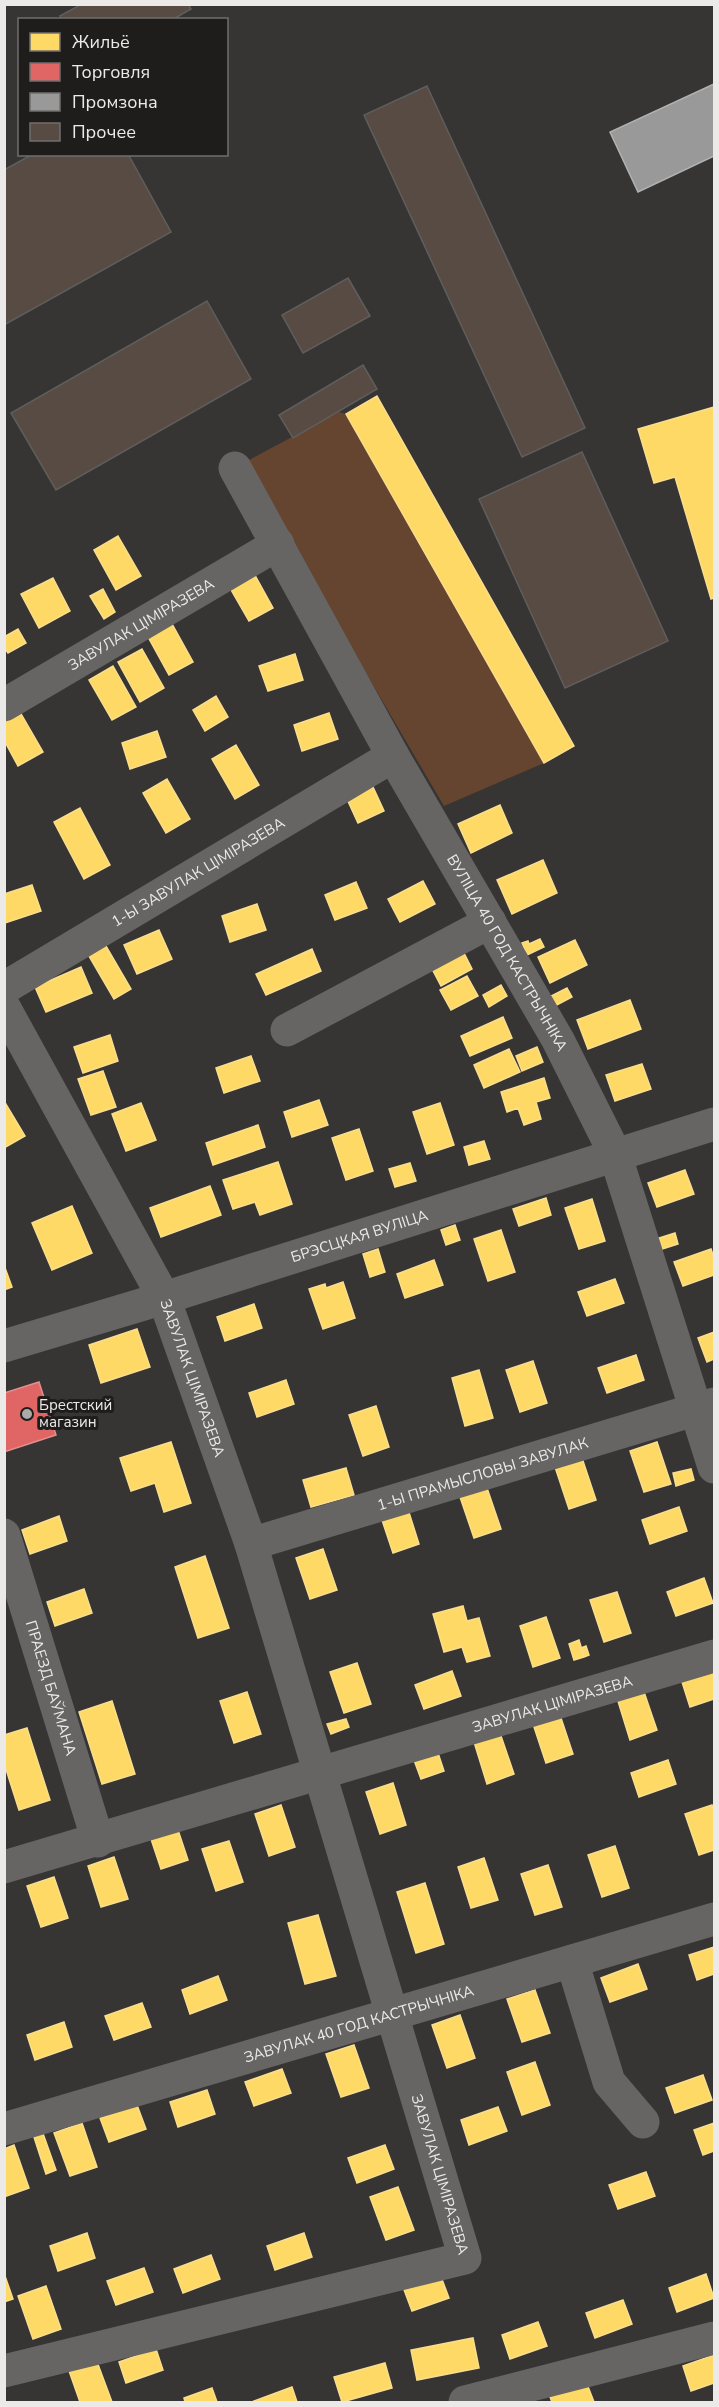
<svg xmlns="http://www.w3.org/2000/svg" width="719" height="2407" viewBox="0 0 719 2407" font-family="'Nunito Sans',sans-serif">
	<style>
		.green { fill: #65452f }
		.homes { fill: #ffd966; stroke: #f9de8d; stroke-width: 1.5 }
		.shops { fill: #e06666; stroke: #e48e8d; stroke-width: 1.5 }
		.industry { fill: #999; stroke: #b2b1b1; stroke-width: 1.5 }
		.building { fill: #574b44; stroke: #5f5e5d; stroke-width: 1.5 }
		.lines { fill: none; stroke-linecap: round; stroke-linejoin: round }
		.minor { stroke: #676564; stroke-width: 33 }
		.poi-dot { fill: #adabaa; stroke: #1e1d1c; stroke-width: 2 }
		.labels { text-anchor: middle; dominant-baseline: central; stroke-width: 6; stroke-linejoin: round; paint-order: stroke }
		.street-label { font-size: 15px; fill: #eceae9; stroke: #1e1d1c }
		.poi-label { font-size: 15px; fill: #eceae9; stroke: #1e1d1c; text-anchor: start }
	</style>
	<rect width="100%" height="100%" fill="#373534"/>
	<!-- green -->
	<path class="green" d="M339 412 346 414 544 763 444 806 366 673 249 460Z"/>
	<!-- homes -->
	<path class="homes" d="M377 396 574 746 544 763 346 414Z
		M714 407V598L711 599 675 477 654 483 638 429Z
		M118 536 141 576 116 590 94 550Z
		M251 568 273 608 249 621 226 581Z
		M53 578 70 611 39 628 21 594Z
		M103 589 115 612 104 619 90 596Z
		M171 622 193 662 169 675 147 635Z
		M18 629 26 643 8 653 4 647V637Z
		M142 649 164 688 140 702 118 662Z
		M295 654 303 680 268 691 259 666Z
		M113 666 136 707 112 720 89 680Z
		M216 696 228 717 205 731 193 710Z
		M20 712 43 752 18 766 4 740V721Z
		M329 713 338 739 302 751 294 725Z
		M157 731 166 757 130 769 122 743Z
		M236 745 259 785 235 799 212 759Z
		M167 779 190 819 166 833 143 793Z
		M373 787 384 811 358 823 347 799Z
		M500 805 512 833 471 853 458 824Z
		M80 808 110 865 84 879 54 822Z
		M543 860 557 893 512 914 497 880Z
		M423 881 435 904 400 922 388 899Z
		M356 882 367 908 335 920 325 895Z
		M32 885 41 911 5 923 4 894Z
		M257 904 266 930 230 942 222 916Z
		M159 930 172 959 137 974 124 945Z
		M540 939 544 947 527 955 522 943 528 941 529 944Z
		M575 940 587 965 550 983 538 957Z
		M103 941 131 989 114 999 86 951Z
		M461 947 472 969 441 986 429 963Z
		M312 949 321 971 266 995 256 974Z
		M81 967 92 993 46 1012 35 987Z
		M467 976 478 996 451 1010 440 990Z
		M501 985 507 996 489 1007 483 995Z
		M567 988 572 997 555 1006 551 996Z
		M630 1000 641 1029 588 1049 577 1020Z
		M503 1017 512 1038 470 1056 461 1036Z
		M110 1035 118 1061 83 1073 74 1047Z
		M537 1047 543 1062 522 1071 516 1056Z
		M509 1049 520 1072 484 1088 474 1065Z
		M251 1056 260 1081 224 1093 216 1068Z
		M642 1064 651 1089 615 1101 606 1075Z
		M103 1071 116 1107 91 1115 78 1079Z
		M544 1078 550 1098 536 1102 541 1119 524 1125 518 1108 507 1112 501 1092Z
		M319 1100 328 1125 292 1137 284 1112Z
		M4 1101 25 1136 4 1148Z
		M141 1103 156 1140 126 1151 112 1114Z
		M440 1103 454 1145 427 1154 413 1112Z
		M258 1125 265 1147 213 1165 206 1143Z
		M359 1129 373 1171 346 1180 332 1138Z
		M484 1141 490 1159 469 1165 464 1147Z
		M278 1162 292 1204 260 1215 255 1202 233 1209 223 1180Z
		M410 1163 416 1181 395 1187 389 1169Z
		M685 1170 694 1194 657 1207 648 1183Z
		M210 1186 221 1215 161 1237 150 1208Z
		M546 1198 551 1215 519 1226 513 1209Z
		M592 1199 605 1241 579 1249 565 1208Z
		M72 1206 92 1253 52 1270 32 1223Z
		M455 1225 460 1240 446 1245 441 1230Z
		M501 1230 515 1272 488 1281 474 1239Z
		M675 1233 678 1244 659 1250 656 1239Z
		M378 1249 385 1272 370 1277 363 1254Z
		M711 1249 714 1258V1275L683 1286 674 1262Z
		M434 1260 443 1285 405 1298 397 1274Z
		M4 1265 12 1287 4 1290Z
		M615 1279 624 1303 587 1316 578 1292Z
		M343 1282 355 1318 323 1329 309 1289 325 1284 326 1288Z
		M254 1304 262 1328 225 1341 217 1317Z
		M137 1329 150 1367 101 1383 89 1345Z
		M714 1332V1359L707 1362 698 1338Z
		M636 1355 644 1380 607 1393 598 1368Z
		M533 1361 547 1403 520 1412 506 1370Z
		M479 1370 493 1418 465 1426 452 1378Z
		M286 1380 294 1404 257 1417 249 1393Z
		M376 1406 389 1447 363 1456 349 1415Z
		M171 1442 191 1503 164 1512 155 1483 131 1491 120 1458Z
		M657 1442 671 1484 644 1492 630 1451Z
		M582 1458 596 1500 569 1509 555 1467Z
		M346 1468 354 1495 311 1507 303 1480Z
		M691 1469 694 1480 676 1486 673 1473Z
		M487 1488 501 1529 474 1538 460 1497Z
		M406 1503 419 1544 393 1553 379 1511Z
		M679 1507 687 1531 650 1544 642 1520Z
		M59 1516 67 1541 30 1554 22 1530Z
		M323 1549 337 1590 310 1599 296 1558Z
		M205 1556 229 1628 198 1638 175 1567Z
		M704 1578 713 1603 676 1616 667 1592Z
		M84 1589 92 1613 55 1626 47 1602Z
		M617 1592 631 1633 604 1642 590 1600Z
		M463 1606 467 1621 479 1618 490 1656 467 1662 462 1647 444 1652 433 1614Z
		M546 1617 560 1658 533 1667 520 1626Z
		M579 1640 584 1657 574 1660 569 1644Z
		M586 1646 589 1655 584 1657 581 1648Z
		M357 1663 371 1704 344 1713 330 1672Z
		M452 1671 461 1696 424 1709 415 1685Z
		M714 1671V1699L690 1707 682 1682Z
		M643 1689 657 1730 630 1740 617 1698Z
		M247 1692 261 1734 234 1743 220 1701Z
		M112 1701 135 1774 102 1784 79 1712Z
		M559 1712 573 1754 546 1763 532 1721Z
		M346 1719 349 1727 331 1734 327 1724Z
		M27 1728 50 1800 19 1810 4 1763V1735Z
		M500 1733 514 1774 487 1784 474 1742Z
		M435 1744 444 1771 421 1779 411 1752Z
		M668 1760 676 1784 639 1797 631 1773Z
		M393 1783 406 1825 380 1834 366 1792Z
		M281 1805 295 1847 269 1856 255 1814Z
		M712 1805 714 1812V1850L699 1855 685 1814Z
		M174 1818 188 1860 161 1869 147 1827Z
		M229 1841 243 1882 216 1891 202 1849Z
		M615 1846 629 1888 602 1897 588 1855Z
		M114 1857 128 1899 101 1907 88 1866Z
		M484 1858 498 1900 471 1908 458 1867Z
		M548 1865 562 1907 535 1915 521 1874Z
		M54 1877 68 1918 41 1927 27 1886Z
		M425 1883 444 1944 416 1953 397 1892Z
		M318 1915 336 1976 305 1984 288 1923Z
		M714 1947V1974L697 1980 689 1955Z
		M638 1964 647 1989 610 2002 601 1978Z
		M218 1976 227 2000 190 2014 182 1990Z
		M535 1990 550 2033 522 2042 507 1999Z
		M142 2003 151 2027 114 2040 105 2016Z
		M460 2015 475 2058 447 2068 432 2025Z
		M64 2022 72 2047 35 2060 27 2035Z
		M354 2045 369 2088 341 2097 326 2054Z
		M535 2062 550 2105 522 2115 507 2072Z
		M282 2069 291 2093 254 2106 245 2082Z
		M703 2075 712 2100 675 2113 666 2088Z
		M207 2090 215 2114 178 2127 170 2102Z
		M137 2105 146 2129 109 2142 100 2118Z
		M498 2107 507 2131 469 2145 461 2120Z
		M82 2123 97 2167 70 2176 54 2133Z
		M714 2123V2151L703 2155 694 2130Z
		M40 2125 56 2170 46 2174 31 2128Z
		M14 2145 29 2188 4 2197V2149Z
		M385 2145 394 2169 357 2183 348 2158Z
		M646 2172 655 2196 618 2209 609 2185Z
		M398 2187 414 2230 386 2240 370 2197Z
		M87 2233 95 2258 58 2271 50 2246Z
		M304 2233 312 2257 275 2270 267 2246Z
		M211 2255 220 2279 183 2293 174 2269Z
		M144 2268 153 2292 116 2305 107 2281Z
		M440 2274 449 2298 412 2311 403 2287Z
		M706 2274 714 2298 677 2312 669 2288Z
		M5 2276 13 2299 4 2302V2276Z
		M46 2286 61 2329 33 2339 18 2296Z
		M623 2300 632 2324 595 2338 586 2313Z
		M538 2322 547 2346 510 2359 502 2335Z
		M473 2338 479 2368 417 2380 411 2350Z
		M156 2349 163 2370 126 2383 119 2362Z
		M714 2355V2383L691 2391 683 2366Z
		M96 2359 112 2402H80L68 2368Z
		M385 2363 392 2388 342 2402 334 2377Z
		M587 2384 594 2402H552L550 2397Z
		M292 2387 297 2402H255L254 2401Z
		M212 2388 217 2402H185L184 2398Z"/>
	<!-- shops -->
	<path class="shops" d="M39 1382 56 1435 4 1452V1393Z"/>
	<!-- industry -->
	<path class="industry" d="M714 84V156L638 192 610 132Z"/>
	<!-- building -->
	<path class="building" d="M82 4H188L191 9 172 20H61L60 16Z
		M427 86 585 428 522 457 364 115Z
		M33 154H128L171 232 4 325V170Z
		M348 278 370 316 303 353 282 315Z
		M207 301 251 379 56 490 11 413Z
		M363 365 377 389 293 438 279 415Z
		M582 452 668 641 565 688 479 499Z"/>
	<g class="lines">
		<!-- minor -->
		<g class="minor">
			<path id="s1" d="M235 468 393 756 558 1040 615 1154 714 1467"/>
			<path id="s2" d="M4 705 278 544"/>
			<path id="s3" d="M4 988 393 756"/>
			<path id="s4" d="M4 1007 164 1298 251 1544 465 2258 4 2371"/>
			<path d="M287 1030 490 922"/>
			<path id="s5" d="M4 1346 164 1298 714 1124"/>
			<path id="s6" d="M4 1535 98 1841"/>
			<path id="s7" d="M251 1544 714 1404"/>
			<path id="s8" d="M4 1867 714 1656"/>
			<path d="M572 1961 609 2082 643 2122"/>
			<path id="s9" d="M4 2129 714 1919"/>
			<path d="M465 2402 714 2338"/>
		</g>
	</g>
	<!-- markers -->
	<circle class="poi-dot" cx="27" cy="1414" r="6"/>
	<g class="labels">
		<!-- street labels -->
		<g class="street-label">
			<text stroke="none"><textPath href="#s2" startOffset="159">ЗАВУЛАК ЦІМІРАЗЕВА</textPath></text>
			<text stroke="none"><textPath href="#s3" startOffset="226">1-Ы ЗАВУЛАК ЦІМІРАЗЕВА</textPath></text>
			<text stroke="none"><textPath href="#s1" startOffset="556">ВУЛІЦА 40 ГОД КАСТРЫЧНІКА</textPath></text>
			<text stroke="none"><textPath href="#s5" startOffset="372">БРЭСЦКАЯ ВУЛІЦА</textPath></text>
			<text stroke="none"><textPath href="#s4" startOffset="417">ЗАВУЛАК ЦІМІРАЗЕВА</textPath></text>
			<text stroke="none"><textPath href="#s7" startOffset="242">1-Ы ПРАМЫСЛОВЫ ЗАВУЛАК</textPath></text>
			<text stroke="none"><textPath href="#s6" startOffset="160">ПРАЕЗД БАЎМАНА</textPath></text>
			<text stroke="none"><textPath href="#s8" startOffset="572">ЗАВУЛАК ЦІМІРАЗЕВА</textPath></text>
			<text stroke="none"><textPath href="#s9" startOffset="370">ЗАВУЛАК 40 ГОД КАСТРЫЧНІКА</textPath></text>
			<text stroke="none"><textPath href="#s4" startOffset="1251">ЗАВУЛАК ЦІМІРАЗЕВА</textPath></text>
		</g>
		<!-- poi labels -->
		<g class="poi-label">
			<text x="39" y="1405">Брестский<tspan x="39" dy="17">магазин</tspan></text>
		</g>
	</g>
	<!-- border -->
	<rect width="719" height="2407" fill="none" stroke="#eceae9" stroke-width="12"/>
	<!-- legend -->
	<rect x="18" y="18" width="210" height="138" fill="#1e1d1c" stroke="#706f6e" stroke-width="1.5"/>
	<rect x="30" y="33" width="30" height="18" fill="#ffd966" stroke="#706f6e" stroke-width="1.5"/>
	<text x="72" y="48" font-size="18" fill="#eceae9">Жильё</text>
	<rect x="30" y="63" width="30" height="18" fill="#e06666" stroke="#706f6e" stroke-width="1.5"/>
	<text x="72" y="78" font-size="18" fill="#eceae9">Торговля</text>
	<rect x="30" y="93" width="30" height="18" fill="#999999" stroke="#706f6e" stroke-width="1.5"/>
	<text x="72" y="108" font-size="18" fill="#eceae9">Промзона</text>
	<rect x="30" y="123" width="30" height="18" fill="#574b44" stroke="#706f6e" stroke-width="1.5"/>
	<text x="72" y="138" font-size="18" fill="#eceae9">Прочее</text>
</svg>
